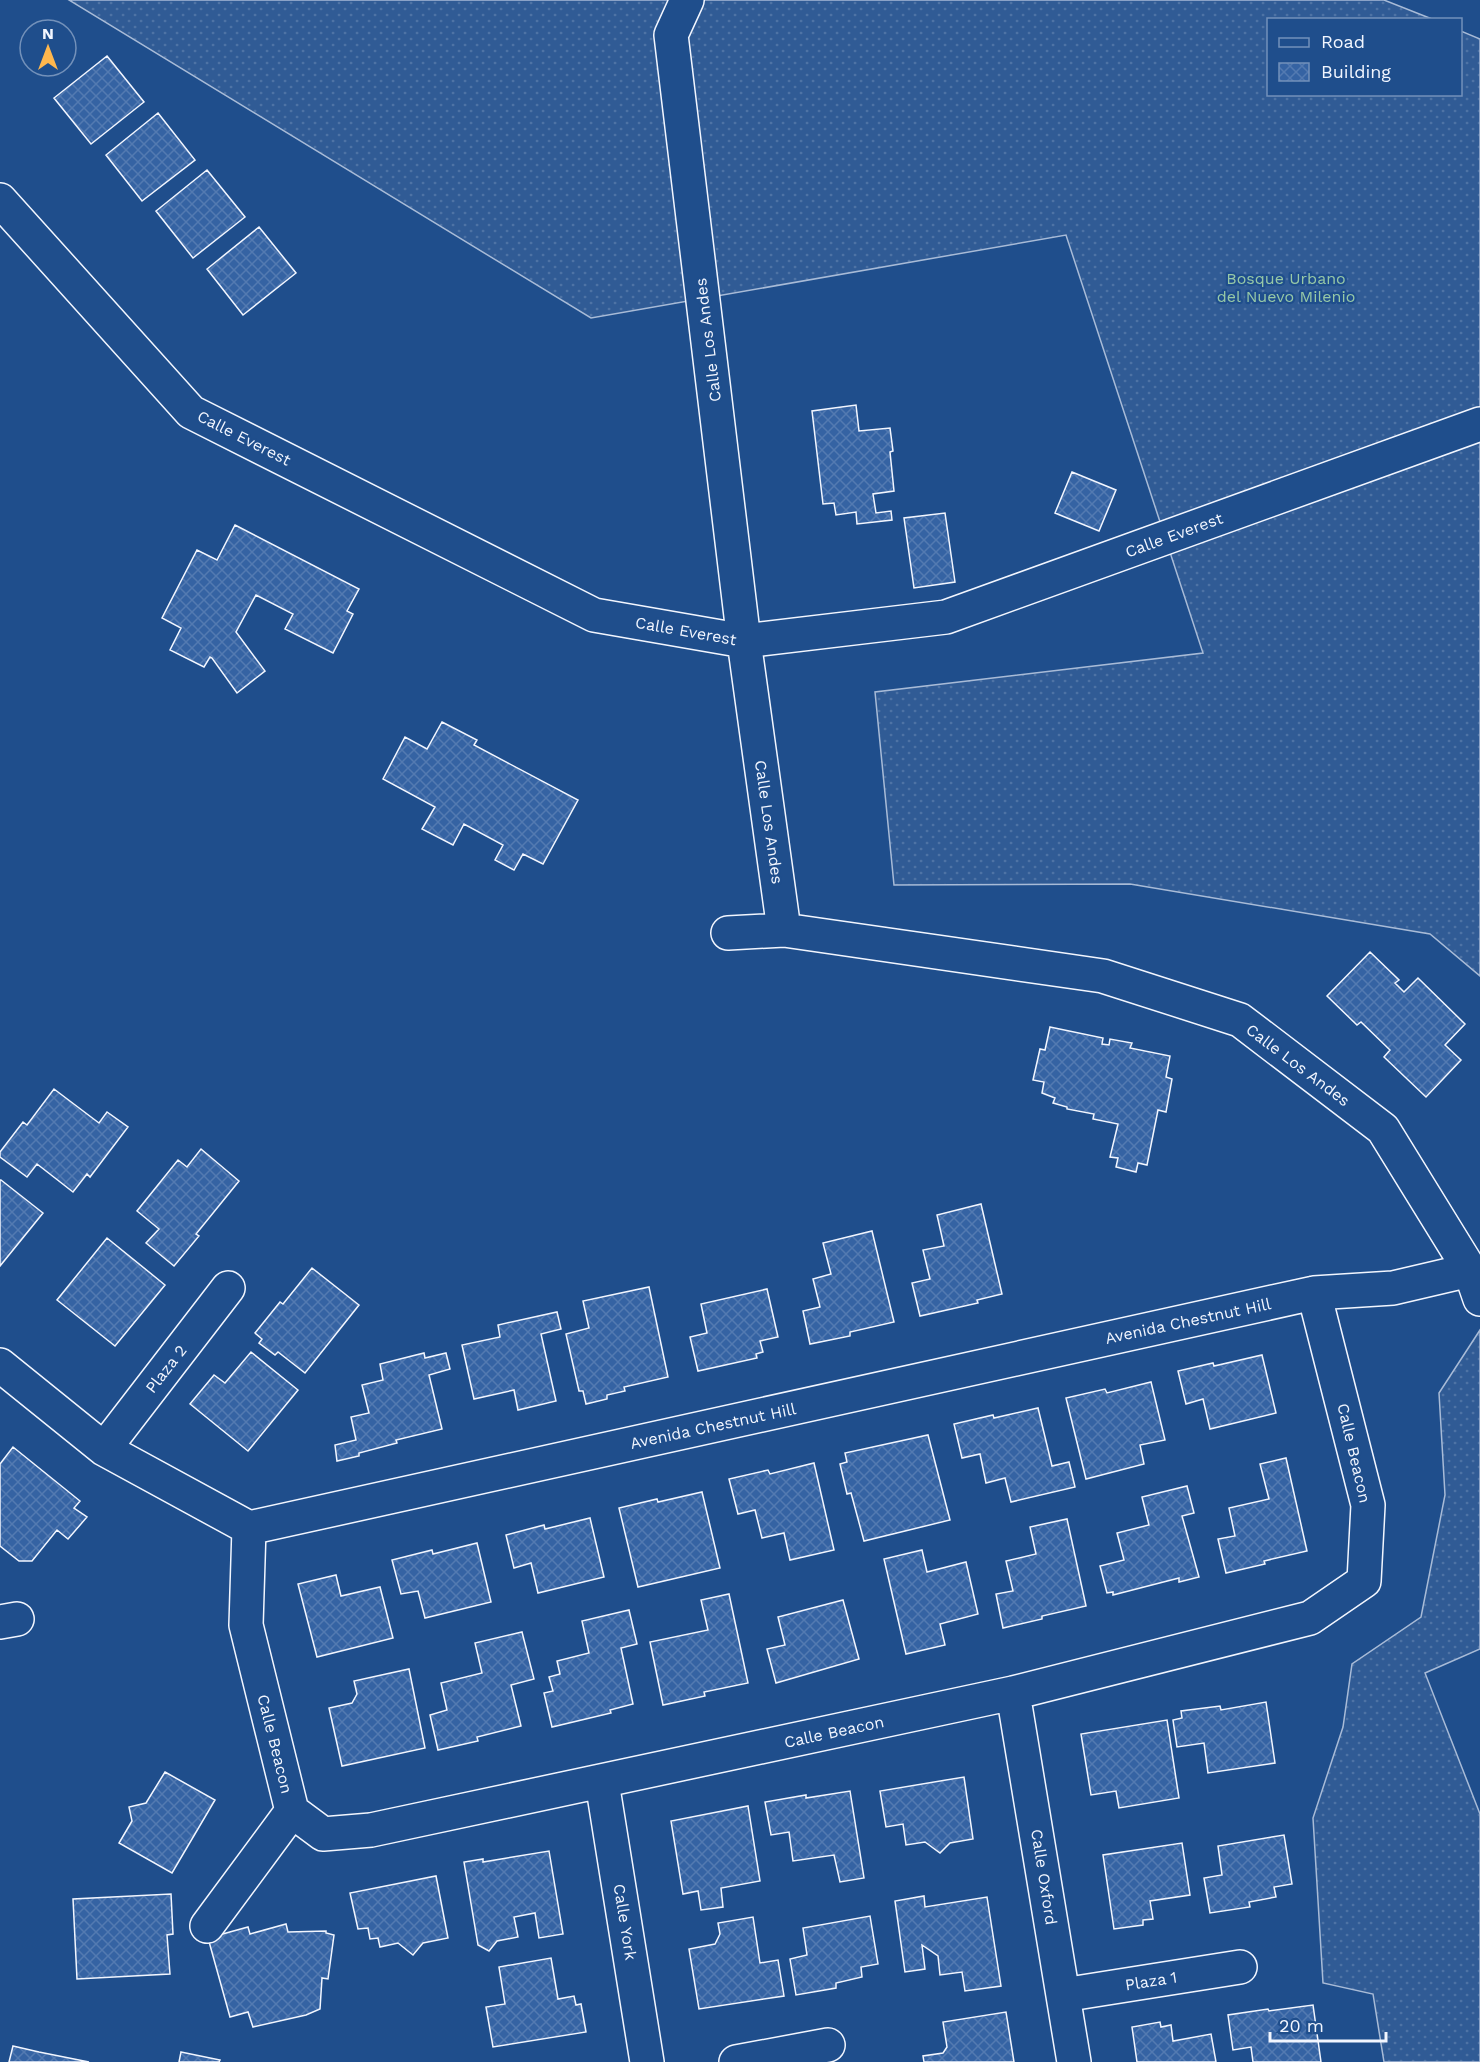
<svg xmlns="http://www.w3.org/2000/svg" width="1480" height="2062" viewBox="0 0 1480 2062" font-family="'Work Sans',sans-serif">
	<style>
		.grass { fill: url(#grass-dots); stroke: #a8bbd7; stroke-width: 1.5 }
		.building { fill: url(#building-cross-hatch); stroke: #f2f6ff; stroke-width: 1.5 }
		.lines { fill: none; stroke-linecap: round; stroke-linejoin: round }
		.street-casing { stroke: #f2f6ff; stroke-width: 36 }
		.street { stroke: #1f4e8c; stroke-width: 33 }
		.labels { text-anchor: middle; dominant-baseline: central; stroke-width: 4.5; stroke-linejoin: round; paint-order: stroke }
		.park-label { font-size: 16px; fill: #97c8a6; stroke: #1f4e8c }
		.street-label { font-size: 16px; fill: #f2f6ff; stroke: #1f4e8c }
	</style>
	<defs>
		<pattern id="grass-dots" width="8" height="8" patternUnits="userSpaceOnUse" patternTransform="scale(1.5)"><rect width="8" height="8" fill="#305b95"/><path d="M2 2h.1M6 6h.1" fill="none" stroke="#4e73a5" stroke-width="1.8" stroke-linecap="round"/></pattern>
		<pattern id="building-cross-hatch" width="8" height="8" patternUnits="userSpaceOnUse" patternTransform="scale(1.5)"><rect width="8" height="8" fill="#3563a3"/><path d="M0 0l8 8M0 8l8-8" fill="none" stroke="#537ab1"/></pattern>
	</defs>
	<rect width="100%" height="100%" fill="#1f4e8c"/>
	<!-- grass -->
	<path class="grass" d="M69 0H1384L1432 19 1268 20V94H1460L1461 31 1480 39V976L1430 934 1130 884 894 885 875 692 1203 653 1066 235 591 318Z
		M1480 1330V1649L1425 1673 1480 1814V2062H1384L1373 1994 1323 1983 1313 1818 1343 1727 1352 1664 1421 1617 1445 1495 1439 1393Z"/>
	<!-- building -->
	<path class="building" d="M107 56 144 102 91 144 54 98Z
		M158 113 195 160 142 201 106 155Z
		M207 170 245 217 193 258 156 211Z
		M259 227 296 273 243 315 207 269Z
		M856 405 859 431 890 428 893 451 890 452 894 491 873 494 876 513 891 511 892 520 857 524 856 512 836 515 834 503 823 504 812 411Z
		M1072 472 1116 490 1099 531 1055 513Z
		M945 513 955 582 914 588 904 518Z
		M235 525 359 589 347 611 353 614 333 653 285 629 293 614 256 595 236 632 265 671 237 693 212 658 210 657 204 667 170 650 181 628 162 618 197 550 217 560Z
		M442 722 477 740 474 745 578 800 543 864 523 854 514 870 495 860 503 845 464 824 453 845 422 829 435 807 383 779 405 737 427 749Z
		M1370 952 1399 980 1395 983 1404 992 1418 978 1465 1024 1445 1045 1461 1060 1426 1097 1384 1057 1390 1050 1361 1022 1357 1025 1327 996Z
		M1050 1027 1103 1038 1102 1044 1109 1045 1110 1039 1132 1043 1130 1048 1170 1056 1166 1077 1172 1079 1166 1112 1158 1110 1147 1165 1138 1163 1136 1172 1116 1167 1118 1158 1110 1157 1118 1124 1093 1119 1094 1114 1067 1109V1107L1053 1103 1055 1098 1042 1093 1044 1082 1033 1080 1040 1049 1045 1050Z
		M54 1089 99 1123 107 1112 128 1127 90 1177 87 1174 73 1192 37 1164 27 1177 0 1157V1152L23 1122 27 1125Z
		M201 1149 239 1181 196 1234 199 1236 174 1266 146 1243 159 1229 137 1211 178 1160 187 1167Z
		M1 1180 43 1213 0 1266V1180Z
		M981 1204 1002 1294 977 1300 978 1303 920 1316 912 1283 930 1279 923 1250 944 1246 937 1215Z
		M872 1231 894 1322 850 1332V1336L810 1344 803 1311 820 1307 813 1279 831 1274 823 1243Z
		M107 1238 165 1285 115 1346 57 1300Z
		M312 1268 359 1305 305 1373 278 1352 275 1355 259 1343 262 1339 255 1333 280 1302 283 1304Z
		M649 1287 668 1377 624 1387 625 1391 607 1395V1399L586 1404 583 1391H579L566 1334 589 1328 583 1301Z
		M767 1289 778 1337 760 1341 763 1352 756 1354 757 1358 698 1371 690 1337 707 1333 701 1304Z
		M557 1312 561 1329 541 1334 556 1401 518 1410 514 1390 474 1399 462 1345 500 1337 498 1325Z
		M251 1352 298 1390 248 1451 190 1404 214 1375 225 1383Z
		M424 1353 425 1358 446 1353 450 1369 429 1375 442 1429 396 1440 397 1443 359 1453V1456L337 1461 335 1445 356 1440 351 1417 369 1413 362 1385 383 1380 380 1364Z
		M1262 1355 1276 1413 1210 1429 1203 1399 1186 1404 1178 1371 1213 1363 1214 1366Z
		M1151 1382 1165 1440 1140 1445 1144 1464 1086 1479 1066 1398 1105 1389 1107 1393Z
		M1038 1408 1052 1466 1069 1462 1075 1487 1011 1502 1005 1478 986 1483 980 1454 962 1458 954 1424 993 1415 994 1418Z
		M928 1435 950 1520 864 1541 851 1493 847 1494 840 1464 847 1462 845 1453Z
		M13 1447 80 1501 74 1508 87 1517 68 1539 57 1530 32 1561H19L0 1546V1464Z
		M1286 1458 1307 1551 1264 1561 1265 1564 1226 1573 1218 1539 1235 1536 1229 1508 1269 1499 1260 1464Z
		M814 1463 834 1550 790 1560 784 1533 762 1538 755 1510 738 1514 729 1479 768 1470 770 1474Z
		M1187 1486 1194 1513 1182 1516 1199 1577 1179 1582V1578L1113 1595V1592L1107 1593 1100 1566 1124 1560 1117 1533 1149 1525 1142 1497Z
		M702 1492 720 1568 638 1587 619 1508 657 1499 658 1502Z
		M590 1518 604 1577 538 1593 531 1563 514 1568 506 1535 544 1525 545 1529Z
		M1067 1519 1086 1606 1042 1616V1619L1003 1628 996 1594 1013 1591 1006 1561 1036 1554 1030 1527Z
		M477 1543 491 1602 425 1618 418 1591 401 1594 392 1560 432 1550 433 1554Z
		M922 1550 927 1572 966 1562 978 1614 940 1624 945 1645 906 1654 884 1559Z
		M336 1575 341 1596 380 1587 393 1638 317 1657 298 1584Z
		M729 1594 748 1683 704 1692 705 1696 663 1705 650 1642 708 1630 701 1600Z
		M843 1600 859 1659 776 1683 767 1649 785 1645 778 1617Z
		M629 1610 637 1644 621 1648 633 1704 610 1710 611 1713 552 1727 544 1693 553 1691 549 1677 560 1674 557 1661 589 1653 582 1621Z
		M522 1632 534 1679 511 1685 521 1726 477 1737 478 1741 438 1750 430 1715 447 1710 441 1683 482 1673 475 1643Z
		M409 1669 425 1748 342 1766 329 1708 352 1703 357 1694 354 1681Z
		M1266 1702 1275 1763 1208 1773 1204 1743 1177 1747 1173 1720 1182 1718 1181 1711 1220 1706 1221 1710Z
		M1167 1720 1179 1798 1119 1808 1116 1791 1091 1795 1081 1734Z
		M165 1772 215 1800 172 1873 119 1843 132 1821 129 1807 146 1803Z
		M964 1777 973 1839 950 1843 940 1853 925 1842 906 1845 903 1824 886 1827 880 1791Z
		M850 1791 864 1878 840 1882 834 1855 793 1861 789 1832 771 1835 765 1802 806 1795V1798Z
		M748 1806 760 1881 721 1888 723 1907 701 1910 698 1891 683 1894 671 1821Z
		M1284 1835 1292 1884 1274 1887 1276 1897 1249 1902 1250 1907 1210 1913 1204 1878 1222 1875 1218 1846Z
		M1182 1843 1190 1895 1150 1901 1153 1919 1143 1920V1925L1114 1929 1103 1855Z
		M549 1851 563 1934 539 1938 535 1913 514 1917 518 1937 497 1941 489 1951 478 1945 464 1862 483 1859V1862Z
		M436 1876 448 1938 423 1943 413 1955 398 1943 380 1947 378 1938 370 1939 368 1928 358 1929 350 1893Z
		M171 1894 173 1934 167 1935 170 1974 77 1979 73 1899Z
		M924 1896 925 1907 987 1897 1001 1986 965 1991 962 1972 940 1975 938 1956 922 1945 925 1969 905 1972 895 1901Z
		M870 1916 878 1964 861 1967 862 1977 836 1983V1988L796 1995 790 1959 807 1955 803 1928Z
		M753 1917 760 1963 778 1960 784 1996 699 2009 689 1949 715 1944 720 1934 718 1923Z
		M286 1924 288 1932 326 1931V1933L334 1935 328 1979 322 1978 320 2009 306 2015 253 2027 248 2012 230 2017 208 1938 248 1927 250 1934Z
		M551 1958 558 1999 574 1996 576 2005 581 2004 586 2032 493 2047 486 2007 505 2004 499 1967Z
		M1313 2005 1321 2062H1253L1251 2047 1233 2050 1228 2015 1268 2009 1269 2011Z
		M1006 2012 1014 2062H924L923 2056 943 2053 947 2047 943 2022Z
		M1160 2022 1161 2027 1171 2025 1173 2041 1211 2034 1216 2062H1137L1132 2027Z
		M13 2046 39 2052 89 2062H9Z
		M181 2052 220 2060 219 2062H179Z"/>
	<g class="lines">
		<!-- street casing -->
		<g class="street-casing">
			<path id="street" d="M687 0 671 35 744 641 784 930
				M0 200 191 412 594 615 744 641 946 617 1480 424
				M728 933 784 930 1103 976 1240 1020 1383 1129 1470 1270 1480 1299
				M0 1365 104 1449 249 1528 1314 1293 1393 1288 1470 1270
				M104 1449 228 1288
				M249 1528 246 1625 292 1811 323 1834 371 1830 1013 1693 1310 1618 1364 1581 1368 1505 1314 1293
				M0 1622 17 1619
				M1013 1693 1074 2062
				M602 1782 647 2062
				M207 1926 292 1811
				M1063 1995 1240 1967
				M736 2062 828 2045"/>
		</g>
		<!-- street -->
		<use href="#street" class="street"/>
	</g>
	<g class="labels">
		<!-- park labels -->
		<g class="park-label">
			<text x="1286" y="278">Bosque Urbano<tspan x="1286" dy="18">del Nuevo Milenio</tspan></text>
		</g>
		<!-- street labels -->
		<g class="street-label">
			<text transform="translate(708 340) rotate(-97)">Calle Los Andes</text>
			<text transform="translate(244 438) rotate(27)">Calle Everest</text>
			<text transform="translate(1174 535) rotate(-20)">Calle Everest</text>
			<text transform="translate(686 631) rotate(10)">Calle Everest</text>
			<text transform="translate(769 822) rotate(82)">Calle Los Andes</text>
			<text transform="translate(1298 1065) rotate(37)">Calle Los Andes</text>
			<text transform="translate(1188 1321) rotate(-12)">Avenida Chestnut Hill</text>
			<text transform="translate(166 1369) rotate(-52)">Plaza 2</text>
			<text transform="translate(713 1426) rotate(-12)">Avenida Chestnut Hill</text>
			<text transform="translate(1354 1453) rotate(77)">Calle Beacon</text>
			<text transform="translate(834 1732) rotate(-12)">Calle Beacon</text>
			<text transform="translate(275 1744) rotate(76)">Calle Beacon</text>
			<text transform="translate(1044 1877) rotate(81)">Calle Oxford</text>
			<text transform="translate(625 1922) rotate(81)">Calle York</text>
			<text transform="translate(1151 1981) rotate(-9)">Plaza 1</text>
		</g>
	</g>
	<!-- legend -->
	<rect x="1267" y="18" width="195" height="78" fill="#1f4e8c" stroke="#7391ba" stroke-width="1.5"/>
	<rect x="1279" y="38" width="30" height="9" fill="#1f4e8c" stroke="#7391ba" stroke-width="1.5"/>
	<text x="1321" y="48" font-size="18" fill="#f2f6ff">Road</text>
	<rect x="1279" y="63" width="30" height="18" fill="url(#building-cross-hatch)" stroke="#7391ba" stroke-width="1.5"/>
	<text x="1321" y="78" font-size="18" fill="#f2f6ff">Building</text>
	<!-- north arrow -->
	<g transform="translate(48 48)"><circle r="28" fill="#1f4e8c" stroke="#7391ba" stroke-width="1.5"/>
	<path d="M0-4.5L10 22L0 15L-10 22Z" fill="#ffb74d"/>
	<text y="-9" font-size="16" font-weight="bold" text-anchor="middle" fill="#f2f6ff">N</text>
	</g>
	<!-- scale -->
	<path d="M1270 2032v9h116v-9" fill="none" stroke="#f2f6ff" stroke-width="3"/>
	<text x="1279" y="2032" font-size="18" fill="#f2f6ff" stroke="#1f4e8c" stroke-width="4.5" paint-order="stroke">20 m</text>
</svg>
